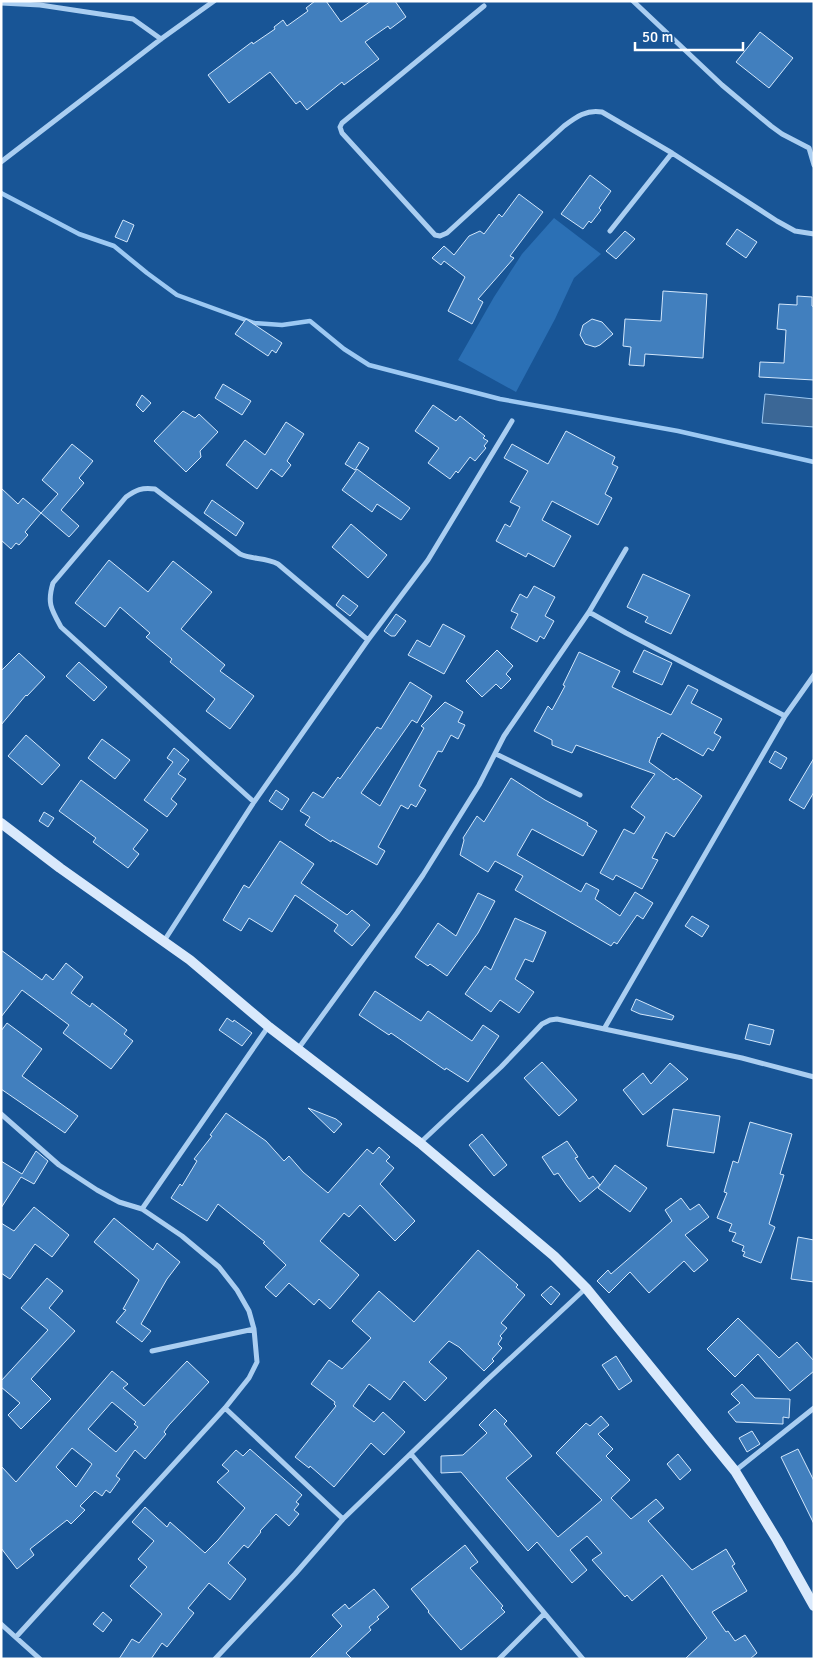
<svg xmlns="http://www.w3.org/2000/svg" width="815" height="1660" viewBox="0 0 815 1660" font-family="Signika,sans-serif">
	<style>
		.green { fill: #2b70b5 }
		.water { fill: #3b6796; stroke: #9dc9f3 }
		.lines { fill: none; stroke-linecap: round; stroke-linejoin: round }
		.stream { stroke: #9dc9f3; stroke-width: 4.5 }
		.building { fill: #417fbe; stroke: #d2e7fc; fill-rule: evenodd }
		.street { stroke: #aacef1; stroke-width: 5 }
		.secondary { stroke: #d9e9fc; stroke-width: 10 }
	</style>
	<rect width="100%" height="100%" fill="#185596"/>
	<!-- green -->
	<path class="green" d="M554 218 601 254 574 278 555 319 516 392 458 360 494 297 522 254Z"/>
	<!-- water -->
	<path class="water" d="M765 394 814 399V427L762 423Z"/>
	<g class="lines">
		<!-- stream -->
		<path class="stream" d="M1 193 79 234 114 246 147 273 177 295 254 323 282 325 310 321 344 349 369 365 500 399 678 431 814 462"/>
	</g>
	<!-- building -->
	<path class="building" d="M315 1H326L341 22 371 1H395L406 17 390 29 388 26 365 42 379 59 344 85 342 82 307 110 300 101 296 104 270 72 229 103 208 75 252 42 253 44 275 29 274 27 283 20 287 26 308 11 306 8Z
		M760 32 793 58 769 88 736 62Z
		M590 175 611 191 599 208 601 210 591 223 589 221 583 229 561 214Z
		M519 194 543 212 510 256 514 258 478 299 483 302 472 324 448 311 465 277 444 261 441 265 432 258 444 246 454 255 469 236 480 231 484 234 499 214 502 217Z
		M123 220 134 225 127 242 115 237Z
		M737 229 757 242 746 258 726 244Z
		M625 231 635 239 616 259 606 251Z
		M663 291 707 294 703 358 645 354 644 366 629 365 631 347 623 346 625 319 661 321Z
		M797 296 812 297V306L814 307V380L759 377 760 362 784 363 786 330 777 329 779 304 797 305Z
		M246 319 282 343 276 353 272 350 268 356 235 334Z
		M592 319 602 322 613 334 600 345 595 347 585 344 580 335 583 325Z
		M223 384 251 401 242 415 215 398Z
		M142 395 151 403 143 412 136 405Z
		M433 405 456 421 460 416 485 436 483 438 488 441 484 446 486 448 475 461 470 457 458 473 456 471 450 479 428 463 439 448 415 431Z
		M183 411 195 418 199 414 218 432 200 451 201 457 186 472 154 441Z
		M286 422 304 434 287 461 291 465 282 477 271 469 257 489 226 465 245 440 265 455Z
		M566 431 615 457 612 464 618 467 605 494 612 498 598 525 552 501 542 520 571 536 554 567 528 553 526 557 496 541 505 524 510 527 520 507 510 502 528 471 504 458 512 444 548 464Z
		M359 442 369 448 355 470 345 464Z
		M72 444 93 461 79 478 84 483 61 510 79 526 69 537 41 513 58 494 42 480Z
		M357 469 410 508 401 520 377 504 372 512 342 490Z
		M1 488 18 504 23 498 41 513 25 532 28 535 19 545 16 543 11 549 1 540Z
		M212 500 244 523 236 536 204 513Z
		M351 524 387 555 368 578 332 547Z
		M109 560 148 592 173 561 212 592 181 629 225 665 220 671 254 696 230 729 206 711 215 699 170 662 172 659 146 637 150 633 120 607 105 627 75 603Z
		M643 574 690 595 671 634 645 622 648 617 627 607Z
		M534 586 555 597 545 616 554 621 544 639 540 636 537 642 511 628 518 614 511 611 520 594 527 598Z
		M343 595 358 606 350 616 336 605Z
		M396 614 406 621 395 636H391L384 631Z
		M443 624 465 636 444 674 408 655 417 640 430 647Z
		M497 650 513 666 506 674 511 679 501 689 496 684 482 697 466 681Z
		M644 650 672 663 662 685 633 672Z
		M579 652 620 671 612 687 671 715 688 685 698 690 691 703 722 719 714 733 721 737 713 751 708 748 703 756 662 733 659 738 658 737 649 762 674 780 676 778 702 796 674 837 666 832 652 858 658 860 642 889 616 875 613 880 600 873 624 829 634 834 645 817 631 807 655 774 576 745 572 753 552 745V740L534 731 548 706 552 710 565 686 563 685Z
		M19 653 45 677 27 696 26 695 1 725V671Z
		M79 662 107 687 94 701 66 676Z
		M410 682 432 696 417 723 412 720 361 793 380 806 424 728 421 726 445 702 463 712 458 722 465 725 458 739 451 735 442 752 438 751 419 786 426 790 416 807 411 804 408 809 401 805 378 847 385 851 377 865 332 840 331 842 305 825 310 817 300 811 313 792 323 798 338 777 340 779 377 727 381 729Z
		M26 735 60 765 42 785 8 756Z
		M102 739 130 760 115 779 88 758Z
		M174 748 189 760 178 774 186 779 171 799 177 804 167 817 144 800 173 762 167 758Z
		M775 751 787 758 781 769 769 762Z
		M814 758V792L804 809 789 800Z
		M511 778 545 800 588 823 587 825 597 831 583 856 532 829 517 855 581 892 586 883 599 890 595 899 620 916 635 892 653 903 643 919 637 915 617 944 614 942 611 946 515 890 523 876 495 861 488 872 460 855 464 840 463 838 477 816 484 822Z
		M81 780 148 830 133 849 139 854 128 868 93 842 96 838 59 811Z
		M276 790 289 799 282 810 269 801Z
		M44 812 54 818 48 827 39 821Z
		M280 841 314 864 301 883 347 915 352 910 370 925 352 946 334 931 338 925 295 895 272 932 249 918 241 931 223 920 244 885 249 888Z
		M478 893 495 901 478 933 447 976 430 964 428 966 415 957 438 923 456 936Z
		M692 916 709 926 702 937 685 926Z
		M515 918 546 932 533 962 525 959 515 979 534 992 519 1013 500 1000 491 1012 465 994 485 966 491 970Z
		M1 950 42 980 46 974 53 980 66 963 83 977 71 993 90 1007 92 1003 127 1030 124 1034 133 1041 111 1069 63 1033 69 1025 22 990 1 1017Z
		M375 991 421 1021 428 1011 472 1041 483 1025 499 1036 468 1082 446 1068 445 1070 391 1033 389 1035 359 1015Z
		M636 999 674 1016 672 1020 640 1014 631 1010Z
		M227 1018 233 1022 234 1020 252 1033 242 1046 219 1030Z
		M7 1023 42 1049 22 1076 78 1116 65 1133 1 1089V1031Z
		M749 1024 774 1030 770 1045 745 1039Z
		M542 1062 577 1100 559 1116 524 1078Z
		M670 1063 688 1079 643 1115 623 1090 643 1073 651 1084Z
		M308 1108 336 1119 342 1124 334 1133Z
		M673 1109 720 1116 714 1153 667 1146Z
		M226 1113 266 1141 284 1161 289 1156 303 1172 328 1193 367 1149 373 1154 379 1147 390 1157 386 1161 394 1168 380 1184 415 1221 395 1241 360 1205 349 1217 344 1213 320 1241 359 1275 330 1309 319 1299 314 1305 289 1283 276 1297 265 1287 286 1265 263 1243 265 1242 218 1204 207 1221 171 1198 180 1184 182 1186 197 1161 194 1159 212 1136 210 1135Z
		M750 1122 792 1134 780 1174 784 1175 769 1224 775 1227 761 1263 743 1256 745 1252 742 1251 744 1246 732 1241 736 1233 729 1231 732 1224 717 1218 727 1193 724 1192 733 1161 738 1163Z
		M482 1134 507 1165 494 1176 469 1145Z
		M567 1141 578 1157 575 1158 589 1179 593 1176 600 1185 580 1202 567 1186 558 1173 554 1175 542 1157Z
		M36 1151 48 1161 34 1184 21 1177 1 1208V1161L22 1174Z
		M615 1165 647 1188 630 1212 598 1188Z
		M681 1198 690 1210 699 1204 709 1217 685 1235 708 1260 694 1272 684 1261 649 1293 630 1272 609 1293 597 1281 608 1270 611 1274 672 1221 665 1210Z
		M34 1207 69 1235 52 1257 35 1244 10 1279 1 1273V1223L14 1231Z
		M114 1218 153 1250 157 1243 180 1262 167 1279 141 1324 151 1331 142 1342 116 1322 126 1310 123 1309 139 1280 94 1242Z
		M798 1237 814 1240V1282L791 1279Z
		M478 1250 518 1285 516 1287 525 1295 501 1323 507 1328 500 1336 502 1338 498 1344 502 1348 492 1359 494 1361 484 1371 459 1347 449 1341 429 1362 447 1378 425 1401 404 1381 390 1400 369 1384 353 1406 374 1422 383 1412 405 1432 384 1455 371 1443 334 1487 310 1466 309 1468 295 1457 336 1406 334 1404 335 1402 311 1384 329 1360 342 1369 371 1338 352 1321 379 1291 414 1322Z
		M47 1278 63 1291 49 1308 75 1331 31 1379 51 1399 21 1429 8 1415 20 1403 1 1387V1381L48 1330 21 1308Z
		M551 1286 560 1294 551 1305 541 1295Z
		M738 1318 779 1358 797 1342 814 1361V1371L790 1391 758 1354 735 1377 707 1349Z
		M616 1356 632 1381 619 1390 602 1365Z
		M187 1361 209 1382 169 1425 164 1432 166 1434 145 1459 135 1450 116 1476 120 1479 110 1493 106 1490 102 1496 95 1491 80 1506 85 1510 71 1524 67 1520 30 1549 34 1555 17 1569 1 1548V1466L16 1482 112 1371 128 1384 123 1388 144 1406ZM112 1402 136 1422 134 1424 138 1427 116 1452 88 1429ZM72 1448 92 1464 76 1487 56 1467Z
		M742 1384 755 1398 790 1399 789 1418 783 1417V1424L736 1422 728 1412 740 1403 731 1394Z
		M495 1409 507 1421 504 1424 532 1456 506 1478 558 1537 602 1500 556 1453 586 1423 590 1426 601 1416 609 1425 598 1434 613 1449 606 1456 630 1480 611 1498 631 1519 656 1499 664 1508 648 1521 692 1570 726 1549 735 1564 732 1566 747 1591 712 1612 726 1632 728 1631 735 1641 745 1635 757 1653 750 1659H685L707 1638 662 1575 632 1601 627 1595 625 1597 592 1560 602 1553 587 1536 570 1550 587 1570 572 1583 537 1542 528 1551 461 1472 441 1473V1456L463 1455 487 1433 479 1425Z
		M752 1431 760 1444 747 1452 739 1438Z
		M250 1449 302 1495 296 1502 299 1504 294 1510 299 1514 289 1526 276 1514 260 1531 261 1532 248 1548 244 1545 228 1563 246 1579 230 1600 209 1583 188 1608 194 1613 167 1647 162 1643 151 1659H119L132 1639 139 1643 162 1614 130 1586 147 1567 138 1559 154 1541 132 1522 145 1507 167 1527 170 1522 205 1553 218 1540 245 1508 217 1482 229 1471 222 1465 236 1450 243 1456Z
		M798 1449 814 1481V1524L781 1457Z
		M678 1454 691 1470 680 1480 667 1464Z
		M465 1545 478 1562 470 1568 503 1606 501 1608 505 1612 461 1650 428 1612 429 1611 411 1589Z
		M374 1589 389 1607 377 1617 379 1619 369 1627 371 1630 346 1653 352 1659H309L342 1626 332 1615 345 1604 349 1609Z
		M103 1612 112 1620 103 1632 93 1624Z"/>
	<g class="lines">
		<!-- street -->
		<path class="street" d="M633 1 722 85 771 126 782 134 809 148 814 165
			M1 3 40 5 133 19 161 39
			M484 6 342 123 340 127 342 133 435 235 440 236 447 233 564 126C576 117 587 109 602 112L672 153
			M1 162 161 39 214 1
			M610 231 672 153 777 221 795 231 814 234
			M589 612 626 633 785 716
			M496 754 580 795
			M254 802 61 627C51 609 47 603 53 583L126 497C136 490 142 487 155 489L240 554C253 560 265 557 278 564L368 640
			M164 941 254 802 368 640 428 560 512 421
			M604 1029 785 716 814 675
			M298 1049 397 913 423 875 479 785 504 736 589 612 626 549
			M1 1114 59 1165 97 1190 119 1202 142 1209 182 1236 219 1267 237 1290 249 1311 254 1329 257 1362 249 1378 225 1408 16 1637
			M420 1143 501 1067 542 1024 550 1020 557 1019 742 1058 814 1077
			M142 1209 268 1027
			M152 1351 254 1329
			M225 1408 343 1519
			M411 1454 583 1659
			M735 1471 814 1408
			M1 1624 40 1659
			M215 1659 295 1574 343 1519 486 1381 586 1288
			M499 1659 544 1614"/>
		<!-- secondary -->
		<path class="secondary" d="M1 823 60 868 190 960 269 1027 420 1143 554 1256 586 1288 735 1471 777 1540 814 1606"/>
	</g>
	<!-- border -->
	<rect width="815" height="1660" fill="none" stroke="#ffffff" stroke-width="5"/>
	<!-- scale -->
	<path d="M635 42v8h108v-8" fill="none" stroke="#ffffff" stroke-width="2.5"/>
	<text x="642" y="42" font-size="15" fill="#ffffff" stroke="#185596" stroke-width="4" paint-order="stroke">50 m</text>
</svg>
